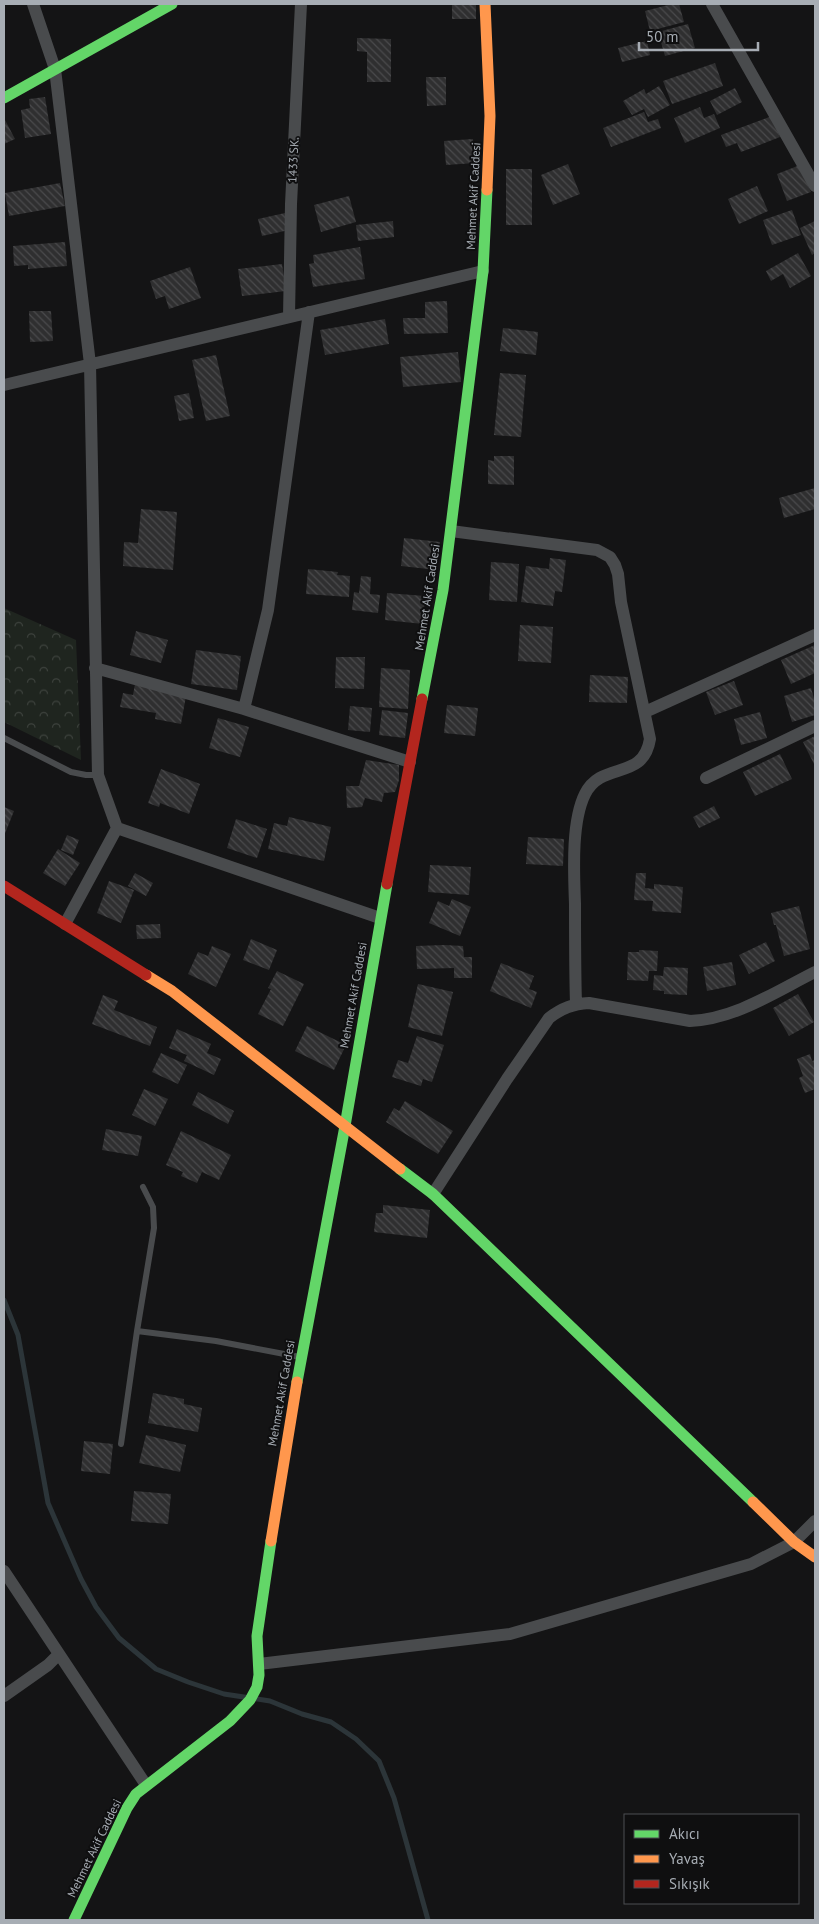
<svg xmlns="http://www.w3.org/2000/svg" width="819" height="1924" viewBox="0 0 819 1924" font-family="'PT Sans',sans-serif">
	<style>
		.park { fill: url(#park-crowns) }
		.lines { fill: none; stroke-linecap: round; stroke-linejoin: round }
		.stream { stroke: #2c3539; stroke-width: 5 }
		.building { fill: url(#building-back-hatch) }
		.lane { stroke: #494b4d; stroke-width: 6 }
		.street { stroke: #494b4d; stroke-width: 12 }
		.fast { stroke: #63d668; stroke-width: 11 }
		.slow { stroke: #ff974d; stroke-width: 11 }
		.jam { stroke: #b3261e; stroke-width: 11 }
		.labels { text-anchor: middle; dominant-baseline: central; stroke-width: 4; stroke-linejoin: round; paint-order: stroke }
		.street-label { font-size: 12px; fill: #a7adb4; stroke: #0f0f10 }
	</style>
	<defs>
		<pattern id="park-crowns" width="20" height="18" patternUnits="userSpaceOnUse" patternTransform="scale(1.25)"><rect width="20" height="18" fill="#1f251f"/><path d="M2 6a3 3 0 1 1 6 0M12 15a3 3 0 1 1 6 0" fill="none" stroke="#3d423d"/></pattern>
		<pattern id="building-back-hatch" width="6" height="6" patternUnits="userSpaceOnUse" patternTransform="scale(1.25)"><rect width="6" height="6" fill="#2f2f30"/><path d="M-1 5l2 2M0 0l6 6M5-1l2 2" fill="none" stroke="#4a4a4c"/></pattern>
	</defs>
	<rect width="100%" height="100%" fill="#141415"/>
	<!-- park -->
	<path class="park" d="M4 608 76 640 81 760 4 722Z"/>
	<g class="lines">
		<!-- stream -->
		<path class="stream" d="M4 1300 18 1335 48 1503 81 1579 96 1607 119 1638 156 1669 188 1682 224 1694 270 1701 302 1714 331 1722 356 1739 379 1761 394 1798 428 1920"/>
	</g>
	<!-- building -->
	<path class="building" d="M452 4H476V19H452Z
		M672 4H679L684 22 650 31 645 11Z
		M688 24 695 48 665 56 658 32Z
		M357 38 391 39V82H367V52L357 51Z
		M647 41 650 55 622 62 618 48Z
		M715 63 723 86 672 104 663 81Z
		M426 77H446V105L427 106Z
		M659 86 670 105 648 117 644 109 632 115 623 101 644 89 646 94Z
		M735 88 742 102 717 115 710 101Z
		M45 97 51 134 25 138 21 110 30 108 29 99Z
		M700 107 704 118 714 114 720 128 685 143 674 118Z
		M644 112 648 122 658 119 661 128 611 147 603 128Z
		M772 116 780 137 741 152 737 143 726 147 721 135Z
		M4 118 15 139 4 144Z
		M473 139 475 163 446 165 444 141Z
		M568 164 580 194 553 205 541 175Z
		M800 165 811 192 787 201 777 174Z
		M506 169H532V225H506Z
		M60 183 65 206 9 216 5 193Z
		M757 186 768 211 739 224 728 199Z
		M349 196 356 222 321 232 314 205Z
		M792 210 801 235 772 245 763 220Z
		M285 213 289 230 262 236 258 219Z
		M393 221 394 237 358 241 356 225Z
		M815 221V253L812 255 800 228Z
		M65 242 67 266 28 269V265L14 266 13 246Z
		M360 247 365 279 313 287 309 264 314 263 313 255Z
		M798 253 811 276 790 288 783 274 771 281 766 271Z
		M282 264 286 291 242 296 238 269Z
		M190 267 201 298 169 309 165 296 156 299 150 281Z
		M447 301 448 333 404 334 403 318H425V302Z
		M29 311H51L53 341 30 342Z
		M385 319 389 344 325 355 320 330Z
		M503 328 538 332 536 355 500 351Z
		M458 352 461 382 403 387 400 357Z
		M216 355 230 416 206 421 192 360Z
		M500 373 526 375 521 437 494 435Z
		M189 393 194 418 179 421 174 396Z
		M494 456H514V485L488 484V460L494 461Z
		M815 488V509L784 518 779 498Z
		M141 509 177 512 173 570 123 566 124 542 138 543Z
		M404 538 440 542 437 570 401 566Z
		M550 558 566 560 562 592 555 591 553 606 521 602 526 566 549 569Z
		M491 562 519 564 517 602 489 600Z
		M308 569 338 572 337 575 350 576 349 597 306 594Z
		M361 576 371 577 370 594 380 595 378 613 352 610 354 592 359 593Z
		M387 593 425 596 423 624 385 620Z
		M520 625 553 627 551 663 518 661Z
		M136 631 168 640 161 663 130 655Z
		M815 645V673L791 684 781 660Z
		M196 650 241 656 237 690 191 684Z
		M336 657H365L364 689 335 688Z
		M381 668 410 670 408 709 379 707Z
		M590 675 628 677 627 703 589 702Z
		M734 681 743 705 715 715 706 692Z
		M135 684 186 696 181 724 155 719 156 713 120 707 123 693 133 695Z
		M811 688 815 702V715L792 722 784 696Z
		M447 705 478 708 475 736 444 733Z
		M350 706 372 708 370 732 348 730Z
		M382 710 408 713 405 738 379 735Z
		M760 712 767 738 741 745 734 719Z
		M218 718 249 727 240 757 209 748Z
		M815 736V766L803 742Z
		M780 754 792 779 755 796 743 772Z
		M366 760 399 765V780L395 792 384 793 382 802 365 798 362 807 347 808 346 786H359Z
		M161 769 200 784 189 814 160 803 159 807 148 803Z
		M714 806 720 818 699 828 693 817Z
		M4 807 14 811 4 836Z
		M289 817 331 827 324 861 268 849 274 823 287 826Z
		M236 819 267 829 257 858 227 848Z
		M67 835 79 840 73 855 61 850Z
		M528 837 564 839 563 866 526 864Z
		M58 849 80 863 65 886 43 873Z
		M430 865 471 867 469 895 428 892Z
		M135 873 153 883 146 896 128 886Z
		M636 873H646L645 888 654 889V884L683 887 681 913 652 911 653 901 634 900Z
		M109 881 134 890 121 923 97 913Z
		M452 899 471 907 460 936 429 923 438 901 449 906Z
		M799 906 810 949 784 956 776 925H774L771 913Z
		M160 924 161 938 137 939 136 925Z
		M251 939 277 950 269 970 243 960Z
		M766 942 775 961 749 974 739 955Z
		M444 945 463 946 464 957H472V978H454V968L417 969 416 946Z
		M212 946 231 954 216 987 188 974 198 952 208 956Z
		M639 950 658 951 657 971H649L648 981 627 980 628 952H639Z
		M732 962 736 985 707 991 703 967Z
		M501 963 534 976 529 989 537 992 531 1008 490 991Z
		M664 967 688 968 687 995 664 994V991L653 990 654 975 663 976Z
		M277 971 304 984 283 1026 258 1014 271 989 268 988Z
		M418 984 453 992 442 1036 408 1027Z
		M798 994 814 1022 789 1036 773 1008Z
		M103 995 118 1001 114 1010 157 1027 150 1046 92 1024Z
		M307 1026 346 1045 334 1070 295 1051Z
		M177 1029 211 1044 207 1053 221 1059 214 1075 184 1061 187 1055 169 1048Z
		M417 1036 444 1045 432 1082 423 1079 421 1086 392 1077 398 1060 408 1063Z
		M161 1053 187 1065 178 1084 152 1072Z
		M810 1054 812 1061 815 1060V1089L805 1093 799 1078 803 1076 797 1059Z
		M144 1089 168 1099 155 1126 132 1115Z
		M198 1092 234 1111 228 1124 192 1105Z
		M405 1101 453 1131 438 1154 386 1122 394 1108 399 1111Z
		M106 1129 142 1136 138 1156 102 1150Z
		M181 1131 231 1155 219 1180 202 1172 197 1183 181 1176 183 1172 166 1165Z
		M383 1205 430 1210 427 1238 374 1232 376 1213H383Z
		M153 1393 184 1399V1404L202 1408 198 1432 148 1423Z
		M146 1435 186 1445 180 1472 139 1463Z
		M84 1441 113 1444 110 1474 81 1471Z
		M134 1491 171 1494 168 1524 131 1521Z"/>
	<g class="lines">
		<!-- lane -->
		<path class="lane" d="M4 738 71 772 86 775H98
			M137 1331 216 1341 300 1357
			M121 1444 137 1331 154 1228 153 1207 143 1187"/>
		<!-- street -->
		<path class="street" d="M33 4 55 69 90 364 98 775 117 828
			M712 4 815 186
			M289 317 291 204 301 4
			M4 385 483 271
			M451 531 597 550 610 557 615 565 618 574 621 602 650 739C643 782 602 760 585 794 571 822 574 874 575 904 575 938 575 971 576 1004
			M95 668 244 709 410 762
			M244 709 268 610 309 312
			M645 712 815 635
			M706 778 815 726
			M65 924 117 828 380 918
			M433 1194 507 1079 549 1018C562 1008 573 1004 589 1003L690 1021C735 1019 775 992 815 972
			M4 1571 146 1785
			M259 1664 510 1634 751 1564 794 1542 815 1521
			M4 1696 48 1665 59 1654"/>
		<!-- fast -->
		<path class="fast" d="M4 98 172 4
			M422 699 443 590 483 271 487 190
			M400 1169 433 1194 753 1502
			M297 1382 345 1126 387 884
			M74 1920 127 1808 136 1794 230 1721 250 1700 257 1687 259 1675 257 1636 271 1541"/>
		<!-- slow -->
		<path class="slow" d="M485 4 490 116 487 190
			M146 975 172 991 400 1169
			M753 1502 794 1542 815 1557
			M271 1541 297 1382"/>
		<!-- jam -->
		<path class="jam" d="M387 884 422 699
			M4 886 146 975"/>
	</g>
	<g class="labels">
		<!-- street labels -->
		<g class="street-label">
			<text transform="translate(293 160) rotate(-87)">1433 SK.</text>
			<text transform="translate(473 196) rotate(-87)">Mehmet Akif Caddesi</text>
			<text transform="translate(427 597) rotate(-81)">Mehmet Akif Caddesi</text>
			<text transform="translate(353 995) rotate(-80)">Mehmet Akif Caddesi</text>
			<text transform="translate(281 1393) rotate(-80)">Mehmet Akif Caddesi</text>
			<text transform="translate(94 1848) rotate(-64)">Mehmet Akif Caddesi</text>
		</g>
	</g>
	<!-- border -->
	<rect width="819" height="1924" fill="none" stroke="#a7adb4" stroke-width="10"/>
	<!-- legend -->
	<rect x="624" y="1814" width="175" height="90" fill="#0f0f10" stroke="#4c4e52"/>
	<rect x="634" y="1830" width="25" height="8" fill="#63d668" stroke="#4c4e52"/>
	<text x="669" y="1839" font-size="15" fill="#a7adb4">Akıcı</text>
	<rect x="634" y="1855" width="25" height="8" fill="#ff974d" stroke="#4c4e52"/>
	<text x="669" y="1864" font-size="15" fill="#a7adb4">Yavaş</text>
	<rect x="634" y="1880" width="25" height="8" fill="#b3261e" stroke="#4c4e52"/>
	<text x="669" y="1889" font-size="15" fill="#a7adb4">Sıkışık</text>
	<!-- scale -->
	<path d="M639 42v8h119v-8" fill="none" stroke="#a7adb4" stroke-width="2.5"/>
	<text x="646" y="42" font-size="15" fill="#a7adb4" stroke="#0f0f10" stroke-width="4" paint-order="stroke">50 m</text>
</svg>
